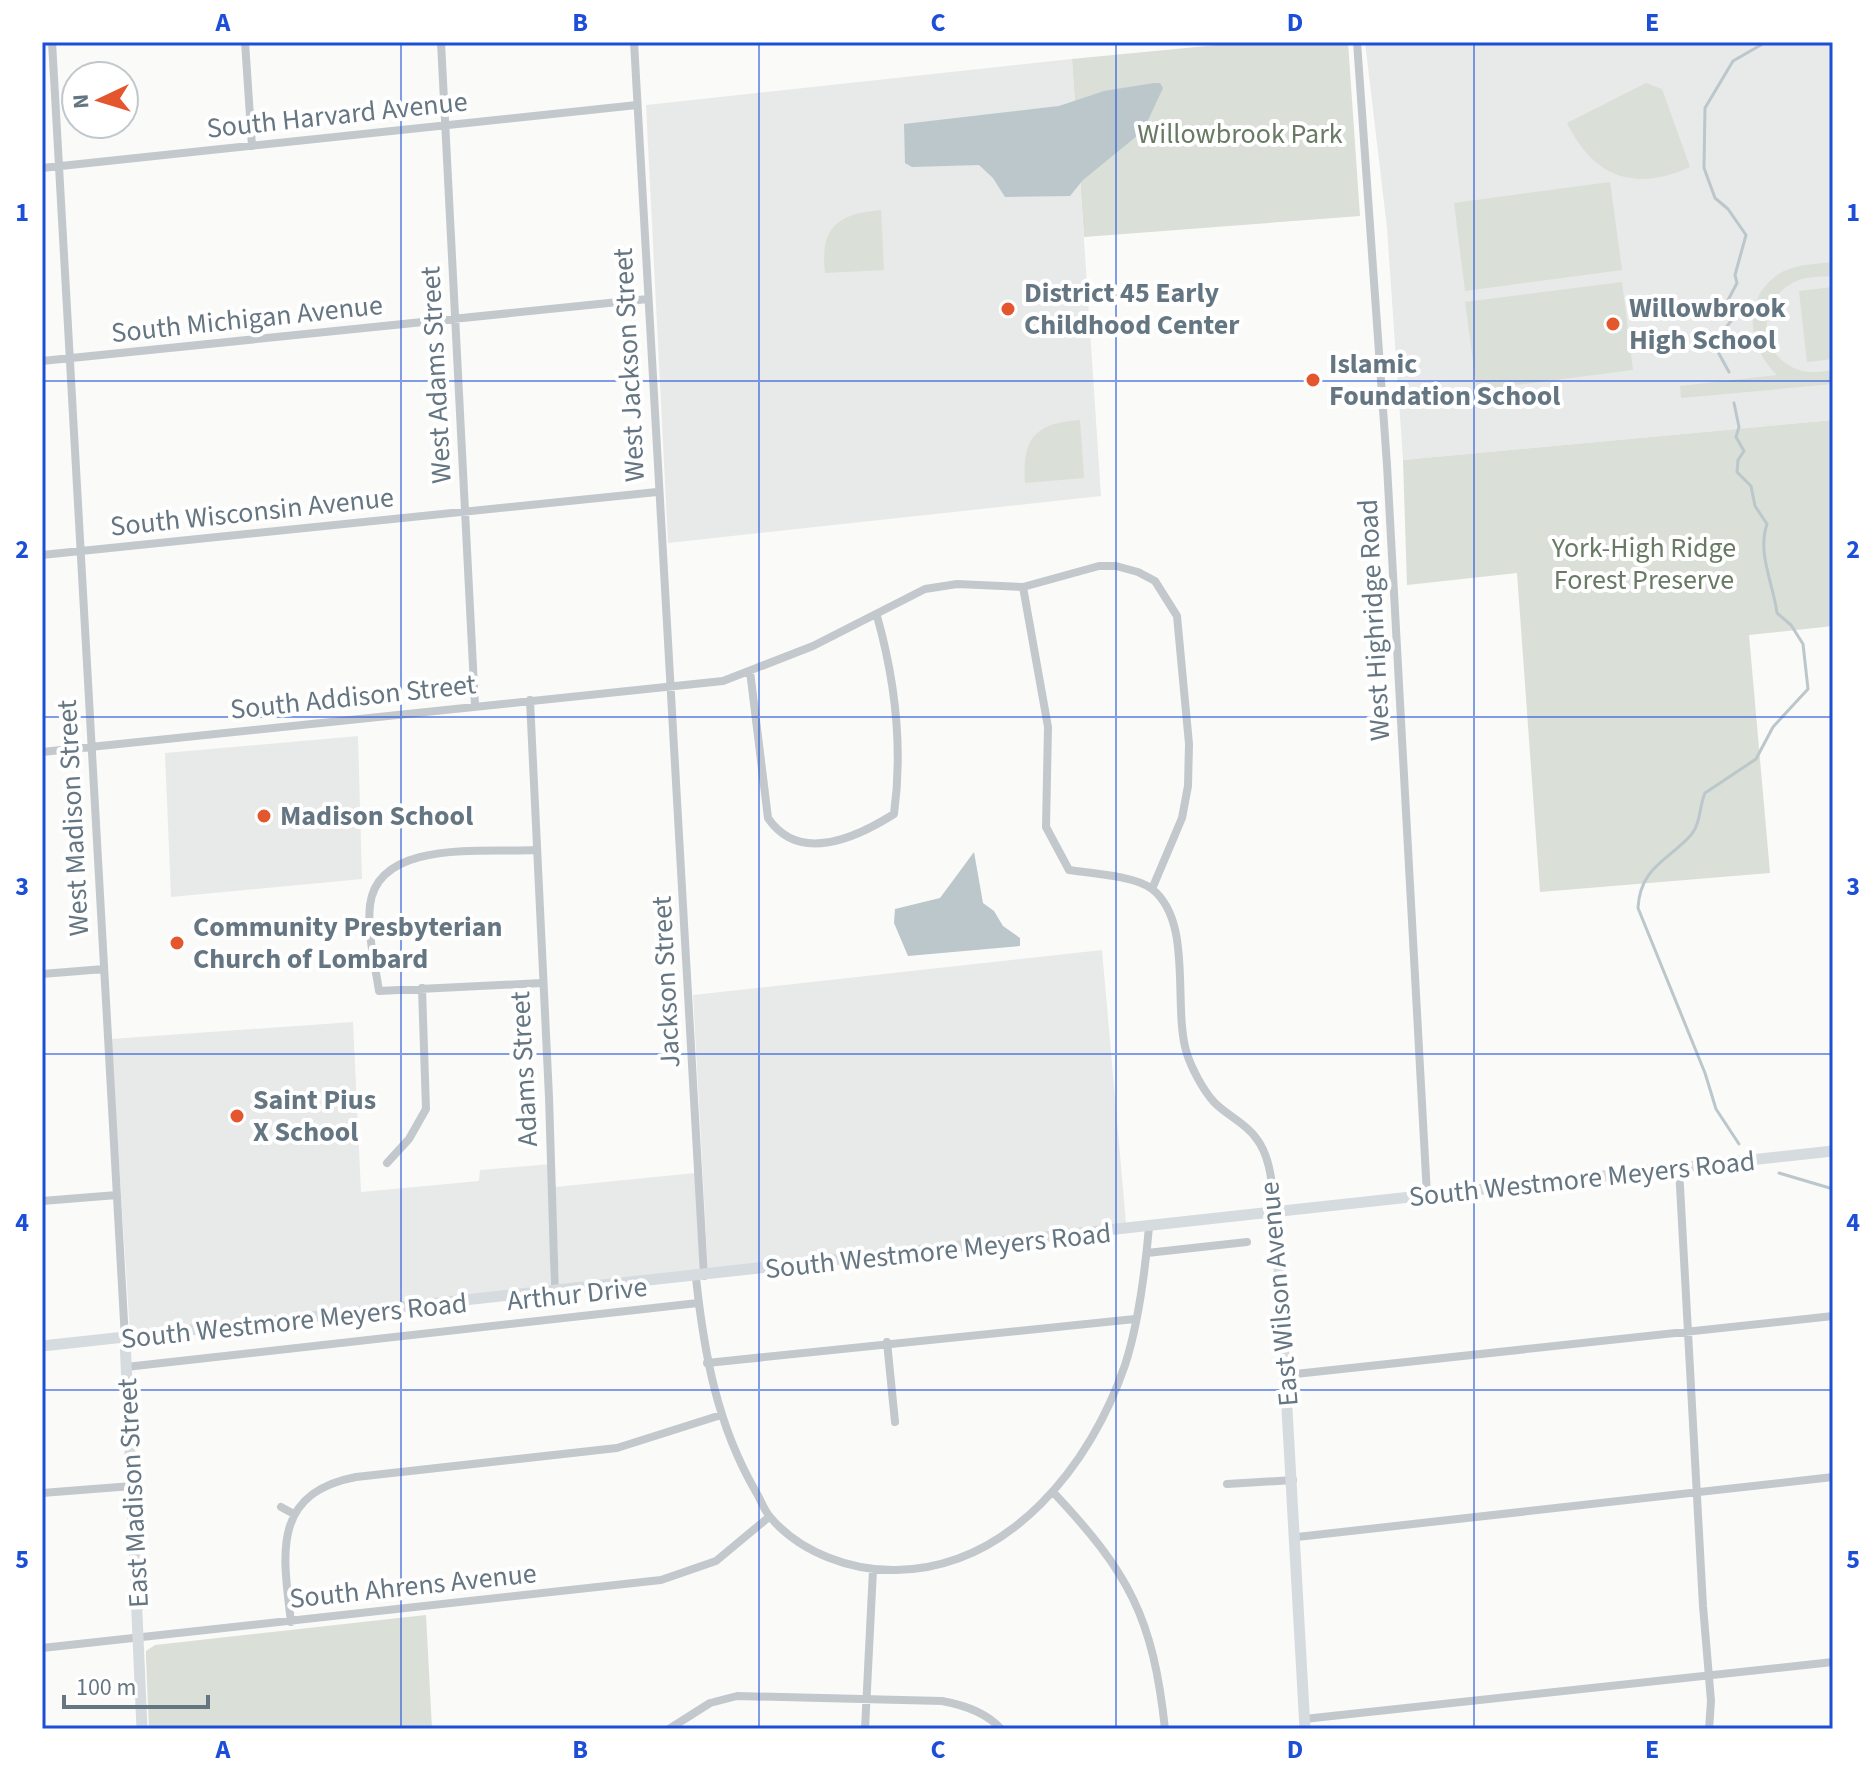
<svg xmlns="http://www.w3.org/2000/svg" width="1875" height="1771" viewBox="0 0 1875 1771" font-family="'Source Sans 3',sans-serif">
	<style>
		.built { fill: #e8e9e9 }
		.green { fill: #dadfd7 }
		.water { fill: #bbc7cb }
		.lines { fill: none; stroke-linecap: round; stroke-linejoin: round }
		.stream { stroke: #bbc7cb; stroke-width: 3 }
		.street { stroke: #c3c8cc; stroke-width: 8 }
		.secondary { stroke: #d6dbdf; stroke-width: 11 }
		.grid { fill: none; stroke: #1d4ed8; stroke-width: 2; stroke-opacity: 0.55 }
		.poi-dot { fill: #e4572e; stroke: #fff; stroke-width: 3 }
		.labels { text-anchor: middle; dominant-baseline: central; stroke-width: 8; stroke-linejoin: round; paint-order: stroke }
		.street-label { font-size: 28px; fill: #657683; stroke: #fff }
		.park-label { font-size: 28px; fill: #687a64; stroke: #fff }
		.poi-label { font-size: 28px; font-weight: bold; fill: #657683; stroke: #fff; text-anchor: start }
		.neatline { fill: none; stroke: #1d4ed8; stroke-width: 3 }
		.grid-label { font-size: 26px; text-anchor: middle; font-weight: bold; fill: #1d4ed8 }
	</style>
	<rect width="100%" height="100%" fill="#fafaf8"/>
	<!-- built -->
	<path class="built" d="M1365 42H1833V420L1403 460 1387 228Z
		M1072 59 1101 496 668 543 646 105Z
		M358 736 362 879 171 897 165 753Z
		M1102 950 1126 1223 708 1271 693 995Z
		M353 1022 361 1192 479 1181 480 1170 551 1164 550 1286 130 1333 111 1039Z
		M695 1173 700 1272 559 1286 555 1187Z"/>
	<!-- green -->
	<path class="green" d="M1217 42H1348L1360 216 1084 237 1072 59 1217 45Z
		M1646 83 1662 89 1690 167C1635 192 1594 178 1567 123Z
		M1610 182 1622 270 1465 291 1454 203Z
		M881 210 884 270 825 273C820 227 837 214 881 210Z
		M1833 262V276C1821 277 1807 276 1796 281 1758 298 1756 353 1796 369 1808 374 1820 372 1833 370V384L1681 398 1680 386 1777 375C1746 346 1741 294 1784 271 1799 264 1817 264 1833 262Z
		M1622 282 1633 370 1477 390 1465 302Z
		M1833 287V359L1807 362 1799 291Z
		M1080 420 1084 478 1025 483C1022 438 1035 423 1080 420Z
		M1833 420V626L1749 635 1770 873 1540 892 1517 573 1407 585 1403 460Z
		M426 1615 432 1729H149L146 1658V1651L155 1645Z"/>
	<!-- water -->
	<path class="water" d="M1154 83H1160L1163 88 1143 131 1083 180 1070 196 1005 197 993 178 979 165 912 167 905 163 904 124 1059 106 1104 91Z
		M974 852 983 903 994 911 1003 926 1020 938V946L908 956 894 923 895 909 940 898Z"/>
	<g class="lines">
		<!-- stream -->
		<path class="stream" d="M1729 372 1718 352 1717 339 1731 321 1726 304 1737 283 1735 275 1746 235 1728 209 1715 198 1704 168 1705 108 1733 61 1766 42
			M1734 403 1739 427 1736 437 1744 451 1738 460 1737 472 1751 486 1755 506 1767 524C1757 554 1773 582 1777 613L1791 625 1803 644 1808 689 1773 727 1756 759 1705 793C1699 807 1701 823 1691 835 1669 860 1640 867 1638 908L1705 1073 1716 1109 1739 1144
			M1779 1173 1833 1189"/>
		<!-- street -->
		<path class="street" d="M52 42 125 1339
			M245 42 252 146
			M441 42 475 706
			M634 42 704 1276
			M1357 42 1387 465 1427 1195
			M42 168 637 105
			M42 361 648 299
			M42 555 657 492
			M1023 587 1048 727 1046 827 1069 870C1090 873 1136 876 1152 889 1194 922 1172 1007 1187 1054 1192 1069 1203 1090 1214 1102 1226 1115 1246 1123 1256 1138 1272 1158 1272 1190 1276 1214
			M750 671 768 818C799 864 856 838 894 814 903 748 895 680 877 616
			M530 700 549 1097 555 1292
			M42 752 723 681 813 646 925 589 957 584 1023 587 1099 566H1116L1138 572 1155 581 1177 616 1189 744 1188 786 1182 818 1152 889
			M536 850C486 853 378 838 370 905 367 933 375 964 379 991L542 983
			M42 974 104 969
			M387 1163 409 1139 426 1109 422 988
			M1679 1168 1703 1606 1711 1701 1709 1729
			M42 1201 117 1195
			M1147 1253 1247 1242
			M696 1278C704 1353 717 1425 756 1492 761 1500 764 1511 771 1518 801 1553 852 1571 896 1570 1010 1568 1091 1465 1125 1365 1139 1322 1145 1272 1149 1227
			M887 1342 895 1422
			M707 1363 1135 1319
			M126 1367 698 1303
			M1286 1375 1833 1316
			M1227 1484 1293 1480
			M1053 1492C1129 1573 1153 1617 1165 1729
			M42 1493 132 1486
			M281 1507 294 1514
			M1297 1537 1833 1477
			M291 1622C283 1555 271 1493 356 1477L617 1448 721 1415
			M42 1648 661 1580 716 1561 769 1517
			M1304 1719 1833 1662
			M669 1729 710 1703 737 1696 942 1701C964 1705 986 1712 1001 1729
			M865 1729 873 1570"/>
		<!-- secondary -->
		<path class="secondary" d="M1276 1214 1305 1729
			M125 1339 142 1729
			M42 1346 1833 1151"/>
	</g>
	<!-- grid -->
	<path class="grid" d="M401 42V1729M759 42V1729M1116 42V1729M1474 42V1729M42 381H1833M42 717H1833M42 1054H1833M42 1390H1833"/>
	<!-- markers -->
	<g class="poi-dot">
		<circle cx="1008" cy="309" r="8"/>
		<circle cx="1613" cy="324" r="8"/>
		<circle cx="1313" cy="380" r="8"/>
		<circle cx="264" cy="816" r="8"/>
		<circle cx="177" cy="943" r="8"/>
		<circle cx="237" cy="1116" r="8"/>
	</g>
	<g class="labels">
		<!-- street labels -->
		<g class="street-label">
			<text transform="translate(337 115) rotate(-6)">South Harvard Avenue</text>
			<text transform="translate(247 319) rotate(-6)">South Michigan Avenue</text>
			<text transform="translate(629 365) rotate(-93)">West Jackson Street</text>
			<text transform="translate(436 375) rotate(-93)">West Adams Street</text>
			<text transform="translate(252 512) rotate(-6)">South Wisconsin Avenue</text>
			<text transform="translate(1374 620) rotate(-93)">West Highridge Road</text>
			<text transform="translate(353 697) rotate(-6)">South Addison Street</text>
			<text transform="translate(73 818) rotate(-93)">West Madison Street</text>
			<text transform="translate(666 982) rotate(-93)">Jackson Street</text>
			<text transform="translate(524 1069) rotate(-93)">Adams Street</text>
			<text transform="translate(1582 1179) rotate(-6)">South Westmore Meyers Road</text>
			<text transform="translate(938 1251) rotate(-6)">South Westmore Meyers Road</text>
			<text transform="translate(577 1294) rotate(-6)">Arthur Drive</text>
			<text transform="translate(1279 1294) rotate(-95)">East Wilson Avenue</text>
			<text transform="translate(294 1321) rotate(-6)">South Westmore Meyers Road</text>
			<text transform="translate(133 1493) rotate(-93)">East Madison Street</text>
			<text transform="translate(413 1586) rotate(-6)">South Ahrens Avenue</text>
		</g>
		<!-- park labels -->
		<g class="park-label">
			<text x="1240" y="134">Willowbrook Park</text>
			<text x="1644" y="548">York-High Ridge<tspan x="1644" dy="32">Forest Preserve</tspan></text>
		</g>
		<!-- poi labels -->
		<g class="poi-label">
			<text x="1024" y="293">District 45 Early<tspan x="1024" dy="32">Childhood Center</tspan></text>
			<text x="1629" y="308">Willowbrook<tspan x="1629" dy="32">High School</tspan></text>
			<text x="1329" y="364">Islamic<tspan x="1329" dy="32">Foundation School</tspan></text>
			<text x="280" y="816">Madison School</text>
			<text x="193" y="927">Community Presbyterian<tspan x="193" dy="32">Church of Lombard</tspan></text>
			<text x="253" y="1100">Saint Pius<tspan x="253" dy="32">X School</tspan></text>
		</g>
	</g>
	<!-- border -->
	<rect width="1875" height="1771" fill="none" stroke="#ffffff" stroke-width="88"/>
	<!-- north arrow -->
	<g transform="translate(100 100) rotate(266)"><circle r="38" fill="#ffffff" stroke="#c1c8cd" stroke-width="2"/>
	<path d="M0-6L14 30L0 20L-14 30Z" fill="#e4572e"/>
	<text y="-12" font-size="22" font-weight="bold" text-anchor="middle" fill="#657683">N</text>
	</g>
	<!-- scale -->
	<path d="M64 1695v12h144v-12" fill="none" stroke="#657683" stroke-width="4"/>
	<text x="76" y="1695" font-size="24" fill="#657683" stroke="#ffffff" stroke-width="6" paint-order="stroke">100 m</text>
	<rect x="44" y="44" width="1787" height="1683" class="neatline"/>
	<g class="grid-label">
		<text x="223" y="31">A</text>
		<text x="580" y="31">B</text>
		<text x="938" y="31">C</text>
		<text x="1295" y="31">D</text>
		<text x="1652" y="31">E</text>
		<text x="22" y="221">1</text>
		<text x="1853" y="221">1</text>
		<text x="22" y="558">2</text>
		<text x="1853" y="558">2</text>
		<text x="22" y="895">3</text>
		<text x="1853" y="895">3</text>
		<text x="22" y="1231">4</text>
		<text x="1853" y="1231">4</text>
		<text x="22" y="1568">5</text>
		<text x="1853" y="1568">5</text>
		<text x="223" y="1758">A</text>
		<text x="580" y="1758">B</text>
		<text x="938" y="1758">C</text>
		<text x="1295" y="1758">D</text>
		<text x="1652" y="1758">E</text>
	</g>
</svg>
